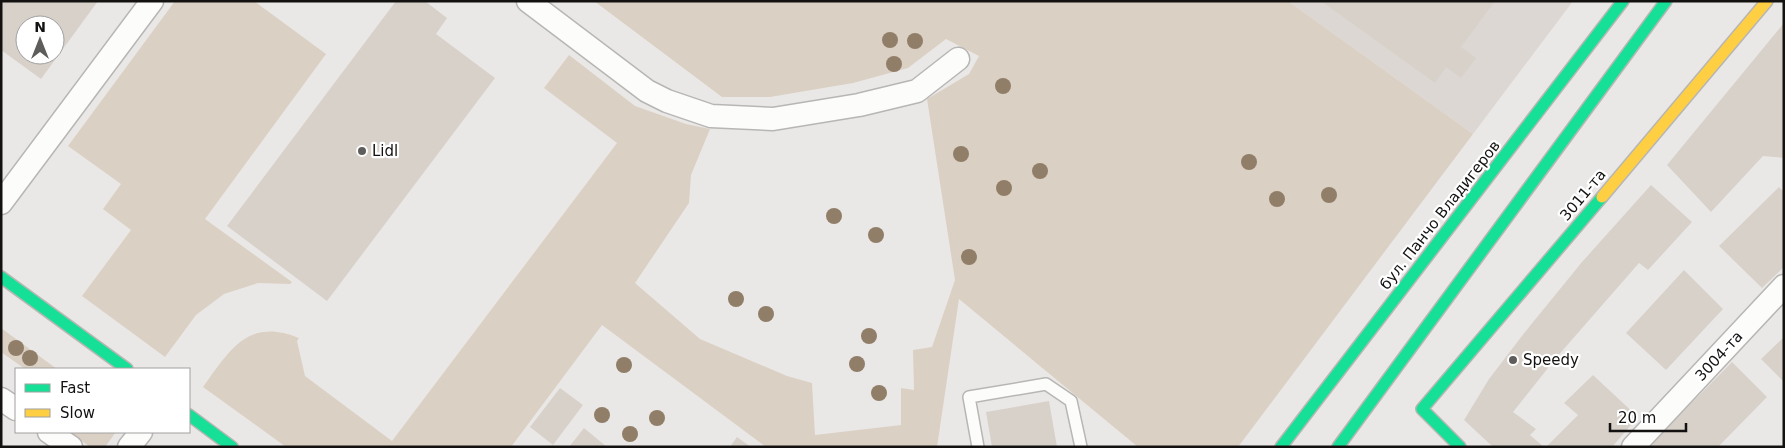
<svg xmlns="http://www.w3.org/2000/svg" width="1785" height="448" viewBox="0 0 1785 448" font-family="'DejaVu Sans',sans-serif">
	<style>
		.built { fill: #dcd7d2 }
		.green { fill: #dbd0c4 }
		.building { fill: #d8d1ca; fill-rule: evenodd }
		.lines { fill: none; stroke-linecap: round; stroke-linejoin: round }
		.lane-casing { stroke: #b7b6b4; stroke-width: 14 }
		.street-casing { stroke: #b7b6b4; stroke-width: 25 }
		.fast-casing { stroke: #b7b6b4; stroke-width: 14 }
		.slow-casing { stroke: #b7b6b4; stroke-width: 14 }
		.lane { stroke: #fcfcfb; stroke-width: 11 }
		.street { stroke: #fcfcfb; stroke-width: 22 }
		.fast { stroke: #16e098; stroke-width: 11 }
		.slow { stroke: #ffcf43; stroke-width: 11 }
		.tree { fill: #907e68 }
		.poi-dot { fill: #5e5d5c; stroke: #fff; stroke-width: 2 }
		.labels { text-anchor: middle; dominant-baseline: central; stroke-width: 4.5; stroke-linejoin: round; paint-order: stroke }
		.poi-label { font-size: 15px; fill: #131211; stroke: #fff; text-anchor: start }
		.street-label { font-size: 15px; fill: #131211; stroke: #fff }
	</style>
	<rect width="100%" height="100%" fill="#eae8e6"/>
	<!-- built -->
	<path class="built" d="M1288 1H1573L1473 134Z"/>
	<!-- green -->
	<path class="green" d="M175 1H254L326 54 205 219 292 282 290 284 258 283 224 294 196 315 165 357 82 296 131 230 103 209 121 184 68 146Z
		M594 1H1288L1473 134 1238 447H1138L959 299 937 447H766L602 325 511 447H286L203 387C230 350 248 317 299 338L297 341 305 376 392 441 617 143 544 88 569 55 635 106 686 124 710 129 691 175 689 203 635 283 700 339 787 376 812 383 815 435 901 425V388L914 390 913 350 932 347 955 280 927 99 969 74 979 56 946 39 908 68 853 83 770 97H722Z
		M1 328 57 369H25L1 352Z
		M70 432H116L105 447H90Z"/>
	<!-- building -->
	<path class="building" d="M1 1H98L41 79 1 50ZM25 25H55V55H25Z
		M396 1H425L447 18 436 34 495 78 327 301 227 226Z
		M1321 1H1495L1461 47 1476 58 1461 78 1446 67 1435 83Z
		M1784 23V158L1763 156 1711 212 1667 165Z
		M1651 185 1692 222 1648 270 1639 263 1556 358 1513 412 1536 429 1530 435 1544 447H1493L1464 420 1489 379 1525 332 1582 262Z
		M1779 187 1784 192V267L1762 288 1719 246Z
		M1684 270 1723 309 1666 370 1626 333Z
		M1784 337V382L1761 359Z
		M1732 362 1767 397 1718 447H1648Z
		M1593 375 1638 417 1612 447H1546L1578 415 1564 403Z
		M560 388 583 405 553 445 530 427Z
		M1049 401 1057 447H992L986 412Z
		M584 428 607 447H569Z
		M737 437 751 447H730Z"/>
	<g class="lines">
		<!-- lane casing -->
		<g class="lane-casing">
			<path id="lane" d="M978 447 969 397 1046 384 1071 401 1081 447"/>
		</g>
		<!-- street casing -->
		<g class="street-casing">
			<path id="street" d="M528 1 647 91 667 101 711 116 773 119 859 105 917 91 958 59
				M1 203 152 1
				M1 399 16 409
				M49 432 71 447
				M129 447 141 432
				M1633 447 1784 286"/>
		</g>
		<!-- fast casing -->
		<g class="fast-casing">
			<path id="fast" d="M1 277 127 369
				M189 415 232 447
				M1281 447 1623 1
				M1338 447 1666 1
				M1460 447 1422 409 1602 197"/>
		</g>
		<!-- slow casing -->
		<g class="slow-casing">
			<path id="slow" d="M1602 197 1767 1"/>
		</g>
		<!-- lane -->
		<use href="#lane" class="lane"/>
		<!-- street -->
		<use href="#street" class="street"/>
		<!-- fast -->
		<use href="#fast" class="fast"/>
		<!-- slow -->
		<use href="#slow" class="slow"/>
	</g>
	<!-- trees -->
	<g class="tree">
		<circle cx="890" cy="40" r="8"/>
		<circle cx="915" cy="41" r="8"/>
		<circle cx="894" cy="64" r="8"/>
		<circle cx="1003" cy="86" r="8"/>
		<circle cx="961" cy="154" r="8"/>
		<circle cx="1249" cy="162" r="8"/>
		<circle cx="1040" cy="171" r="8"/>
		<circle cx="1004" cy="188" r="8"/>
		<circle cx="1329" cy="195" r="8"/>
		<circle cx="1277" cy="199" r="8"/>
		<circle cx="834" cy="216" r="8"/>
		<circle cx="876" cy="235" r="8"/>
		<circle cx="969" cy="257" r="8"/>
		<circle cx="736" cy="299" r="8"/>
		<circle cx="766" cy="314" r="8"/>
		<circle cx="869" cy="336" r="8"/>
		<circle cx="16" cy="348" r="8"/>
		<circle cx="30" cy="358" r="8"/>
		<circle cx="857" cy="364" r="8"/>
		<circle cx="624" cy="365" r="8"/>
		<circle cx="879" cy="393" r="8"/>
		<circle cx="602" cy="415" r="8"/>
		<circle cx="657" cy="418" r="8"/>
		<circle cx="630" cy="434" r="8"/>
	</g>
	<!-- markers -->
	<g class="poi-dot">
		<circle cx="362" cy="151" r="5"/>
		<circle cx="1513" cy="360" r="5"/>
	</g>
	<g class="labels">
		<!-- poi labels -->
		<g class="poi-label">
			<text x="372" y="151">Lidl</text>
			<text x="1523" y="360">Speedy</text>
		</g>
		<!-- street labels -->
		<g class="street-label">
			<text transform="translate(1583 195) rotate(-50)">3011-та</text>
			<text transform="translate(1440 215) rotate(-52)">бул. Панчо Владигеров</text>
			<text transform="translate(1719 356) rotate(-47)">3004-та</text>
		</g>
	</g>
	<!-- border -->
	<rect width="1785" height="448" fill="none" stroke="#131211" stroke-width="5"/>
	<!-- legend -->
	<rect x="15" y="368" width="175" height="65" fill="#ffffff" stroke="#a1a0a0"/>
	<rect x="25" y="384" width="25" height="8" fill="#16e098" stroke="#a1a0a0"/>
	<text x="60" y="393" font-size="15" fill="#131211">Fast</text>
	<rect x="25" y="409" width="25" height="8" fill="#ffcf43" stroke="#a1a0a0"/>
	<text x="60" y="418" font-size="15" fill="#131211">Slow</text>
	<!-- north arrow -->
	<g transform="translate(40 40)"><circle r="24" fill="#ffffff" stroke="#a1a0a0"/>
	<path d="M0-4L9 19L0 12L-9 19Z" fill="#5e5d5c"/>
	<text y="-8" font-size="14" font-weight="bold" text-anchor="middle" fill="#131211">N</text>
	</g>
	<!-- scale -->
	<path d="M1610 423v8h76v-8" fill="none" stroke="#131211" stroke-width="2.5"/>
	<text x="1618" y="423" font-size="15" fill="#131211" stroke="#ffffff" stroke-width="4" paint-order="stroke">20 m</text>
</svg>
